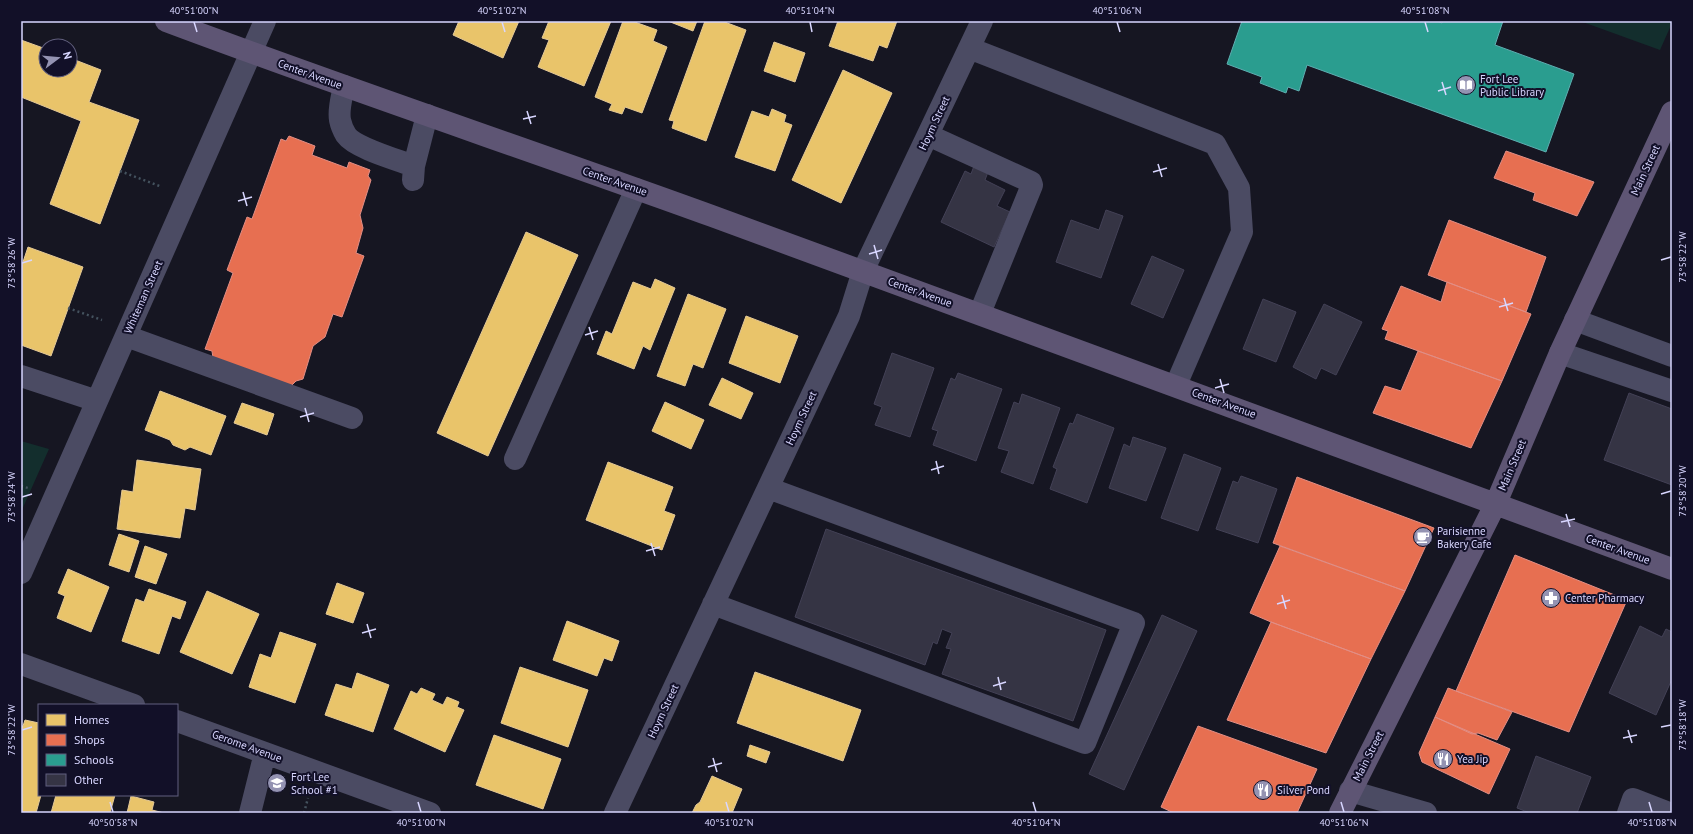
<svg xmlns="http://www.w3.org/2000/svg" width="1693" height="834" viewBox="0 0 1693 834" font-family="'PT Sans',sans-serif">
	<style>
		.green { fill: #132e2d }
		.homes { fill: #e9c46a; stroke: #e4c997 }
		.shops { fill: #e76f51; stroke: #e28e85 }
		.schools { fill: #2a9d8f; stroke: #5eaeb1 }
		.building { fill: #353444; stroke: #434156 }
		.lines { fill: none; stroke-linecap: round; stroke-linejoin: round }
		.path { stroke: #44525e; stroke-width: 2.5; stroke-dasharray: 2 3; stroke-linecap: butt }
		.minor { stroke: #4b4b63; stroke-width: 22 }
		.major { stroke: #5e5574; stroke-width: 22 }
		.ticks { fill: none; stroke: #d8d6ff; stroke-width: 1.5 }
		.labels { text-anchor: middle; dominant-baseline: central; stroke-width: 4; stroke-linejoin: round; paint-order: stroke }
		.street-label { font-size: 11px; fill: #d8d6ff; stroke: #121028 }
		.poi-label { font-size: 11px; fill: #d8d6ff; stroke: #121028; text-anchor: start }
		.neatline { fill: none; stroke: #d8d6ff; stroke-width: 1.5 }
		.ticks-label { font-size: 10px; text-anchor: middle; fill: #d8d6ff }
	</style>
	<rect width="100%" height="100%" fill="#161622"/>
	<!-- green -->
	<path class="green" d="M1580 21H1672V23L1660 50Z
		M21 441 49 449 21 512Z"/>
	<!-- homes -->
	<path class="homes" d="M459 21H519L503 58 453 35Z
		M549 21H611L584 86 538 67 549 40 542 38Z
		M623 21H632L657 30 653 41 667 47 642 113 625 107 622 114 609 110 612 104 595 97Z
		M668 21H697L693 31Z
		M705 21H722L746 30 706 141 672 128 674 121 669 120Z
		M838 21H897L887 48 879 45 873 61 829 46Z
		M21 40 46 49V70H70V58L101 70 89 102 139 120 100 224 50 204 81 121 21 97Z
		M774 42 805 53 795 82 764 71Z
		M843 70 892 93 841 203 792 180Z
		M772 109 786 115 784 122 792 125 775 171 735 157 752 111 769 117Z
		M526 232 578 255 488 456 437 433Z
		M28 247 83 267 51 356 21 345V268Z
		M655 279 675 288 650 350 643 346 634 369 597 354 606 331 612 334 633 282 651 289Z
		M688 294 726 309 703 368 693 364 685 386 657 376Z
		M746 316 798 336 780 383 729 363Z
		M722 378 753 393 741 419 709 405Z
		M160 391 226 416 211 455 190 447 185 450 173 445 170 440 145 430Z
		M665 402 704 420 691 449 652 431Z
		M242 403 274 414 267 435 234 423Z
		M137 460 201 469 195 510 185 508 180 538 117 529 122 490 133 492Z
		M608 462 673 487 664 511 675 515 662 550 586 520Z
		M119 534 139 541 129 572 109 565Z
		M145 546 167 554 156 584 135 577Z
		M68 569 109 587 91 632 57 618 65 596 58 593Z
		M337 583 364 593 353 623 326 614Z
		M149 589 186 602 180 619 172 616 159 654 122 641 136 599 144 602Z
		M207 591 259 614 232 674 180 652Z
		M567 621 619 641 612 661 604 658 597 676 553 660Z
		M280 632 316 644 295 703 249 687 260 654 271 658Z
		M520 667 588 690 568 747 501 723Z
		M755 672 861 710 843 761 737 723Z
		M357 673 389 685 373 732 325 715 336 684 352 689Z
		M421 688 435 694 432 700 443 705 447 697 459 702 457 707 464 710 445 752 394 729 411 691 417 694Z
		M25 720 39 723V795H41L36 813H21V726H23Z
		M494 735 561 759 543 809 476 785Z
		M750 745 770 752 766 763 747 756Z
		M712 776 742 789 732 813H692L696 805 700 802Z
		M56 795H115L110 813H51Z
		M131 796 154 802 152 810 164 813H127Z"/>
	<!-- shops -->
	<path class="shops" d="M289 136 315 146 312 155 347 168 349 162 370 170 368 176 371 180 360 215 363 228 356 253 364 256 342 317 333 314 325 337 313 346 303 379 296 381 290 387 213 358 212 351 205 349 233 273 227 270 247 217 252 219 281 139 286 141Z
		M1506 151 1594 182 1577 216 1533 200 1535 193 1494 178Z
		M1449 220 1546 257 1526 312 1428 275Z
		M1447 282 1531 314 1502 381 1385 339 1388 331 1382 329 1401 286 1441 302Z
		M1418 351 1502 381 1471 448 1373 413 1385 386 1401 391Z
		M1297 477 1434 528 1405 591 1273 543Z
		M1280 546 1405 591 1371 659 1271 622 1250 613Z
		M1515 555 1627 600 1569 732 1456 691Z
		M1271 622 1371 659 1326 753 1227 720Z
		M1448 688 1512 712 1497 740 1478 733 1472 734 1435 717Z
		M1435 717 1510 749 1489 794 1422 762 1419 753Z
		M1198 726 1317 769 1297 813H1174L1161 807Z"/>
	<!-- schools -->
	<path class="schools" d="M1242 21H1437L1442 23 1443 21H1503L1495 45 1574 74 1546 152 1307 65 1299 91 1288 87 1286 93 1260 83 1262 77 1227 64Z"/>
	<!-- building -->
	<path class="building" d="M974 166 988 172 985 180 1005 190 997 206 1010 212 994 247 941 222 965 171 971 174Z
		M1106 210 1123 216 1101 278 1056 262 1071 220 1099 230Z
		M1152 256 1184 270 1163 318 1131 304Z
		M1263 299 1296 312 1276 362 1243 349Z
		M1324 304 1362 322 1336 375 1321 368 1316 379 1293 367Z
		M892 353 934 368 910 437 875 425 882 407 874 404Z
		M958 373 1002 389 976 461 933 445 938 431 932 429 951 378 955 380Z
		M1629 393 1672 409V485L1604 460Z
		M1022 394 1060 408 1033 484 1001 472 1009 451 998 448 1014 402 1019 404Z
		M1077 414 1114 428 1087 503 1050 489 1057 469 1053 467 1070 423 1073 424Z
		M1133 437 1166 448 1146 501 1109 488 1124 444 1130 447Z
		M1184 454 1221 468 1198 531 1161 518Z
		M1241 476 1277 489 1258 543 1216 529 1233 481 1238 483Z
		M826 529 1106 630 1073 721 942 674 951 649 946 648 952 633 942 629 937 644 933 642 925 665 795 617Z
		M1162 615 1197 631 1124 790 1089 774Z
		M1640 626 1662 637 1666 629 1672 632V679L1656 715 1609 693Z
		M1536 756 1591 777 1577 813H1530L1517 808Z"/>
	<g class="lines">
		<!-- path -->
		<path class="path" d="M120 171 162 187
			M68 308 102 320
			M21 486 28 488
			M304 813 308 798"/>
		<!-- minor -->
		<path class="minor" d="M969 48 1215 144 1239 188 1242 232 1176 385
			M344 86C342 97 338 109 340 120 341 125 343 130 346 135 355 148 398 160 414 166
			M928 135 1031 182 1032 185 980 313
			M413 180 414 166 427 115
			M1575 320 1672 356
			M126 336 352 418
			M1560 353 1672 391
			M21 376 97 401
			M515 459 636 189
			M21 573 265 21
			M713 604 1085 743 1134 623 768 488
			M21 664 134 705
			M177 721 430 813
			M1350 791 1426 813
			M250 813 265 753
			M615 813 849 316 863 271 982 21
			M1628 813 1633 799 1669 813"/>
		<!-- major -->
		<path class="major" d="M166 21C347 89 530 150 712 216 1033 332 1353 450 1672 569
			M1340 813 1496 503 1560 353 1672 112"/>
	</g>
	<!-- ticks -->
	<path class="ticks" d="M194 22 197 32M502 22 505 32M810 22 812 32M1117 22 1120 32M1425 22 1428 32M1442 82 1446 95M1438 91 1451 87M527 111 531 124M523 119 536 116M1158 164 1162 177M1153 172 1167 168M243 192 247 206M238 201 252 197M874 245 878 259M869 254 882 250M1661 260 1671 257M22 263 32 260M1504 298 1508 311M1499 307 1513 303M589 327 593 340M585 335 598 331M1220 379 1224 393M1215 388 1229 384M305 408 309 422M300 417 314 413M936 461 939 474M931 470 944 466M1661 494 1671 491M22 497 32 494M1566 514 1570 527M1561 522 1575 519M651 543 655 556M646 551 660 547M1282 595 1286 609M1277 604 1290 600M367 624 371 638M362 633 376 629M998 677 1001 690M993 686 1006 682M1661 727 1671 725M22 730 32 727M1628 730 1632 743M1623 738 1637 735M713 758 717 772M708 767 722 763M110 802 113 812M418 802 421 812M726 802 729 812M1033 802 1036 812M1341 802 1344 812M1649 802 1652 812"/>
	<!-- icons -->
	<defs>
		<g id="library-disc" transform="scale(1)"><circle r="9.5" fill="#9493b2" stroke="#121028"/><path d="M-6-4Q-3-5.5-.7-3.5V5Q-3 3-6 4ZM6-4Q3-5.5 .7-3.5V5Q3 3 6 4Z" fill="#fff"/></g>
		<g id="cafe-disc" transform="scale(1)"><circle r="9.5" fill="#9493b2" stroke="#121028"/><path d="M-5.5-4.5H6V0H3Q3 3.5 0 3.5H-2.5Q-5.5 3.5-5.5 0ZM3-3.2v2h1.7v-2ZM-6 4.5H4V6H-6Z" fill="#fff"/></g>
		<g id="pharmacy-disc" transform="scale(1)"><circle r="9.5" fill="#9493b2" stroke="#121028"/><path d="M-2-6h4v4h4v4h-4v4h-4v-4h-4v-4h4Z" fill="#fff"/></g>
		<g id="restaurant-disc" transform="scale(1)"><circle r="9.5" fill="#9493b2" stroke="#121028"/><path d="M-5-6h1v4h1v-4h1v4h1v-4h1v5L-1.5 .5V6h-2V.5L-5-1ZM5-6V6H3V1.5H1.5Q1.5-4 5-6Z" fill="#fff"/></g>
		<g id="school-disc" transform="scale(1)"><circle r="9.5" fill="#9493b2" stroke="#121028"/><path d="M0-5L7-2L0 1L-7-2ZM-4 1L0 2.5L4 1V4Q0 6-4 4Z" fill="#fff"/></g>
	</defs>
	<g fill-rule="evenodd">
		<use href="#library-disc" x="1466" y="85"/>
		<use href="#cafe-disc" x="1423" y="537"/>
		<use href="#pharmacy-disc" x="1551" y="598"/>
		<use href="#restaurant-disc" x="1443" y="759"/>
		<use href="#school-disc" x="277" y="783"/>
		<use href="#restaurant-disc" x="1263" y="790"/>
	</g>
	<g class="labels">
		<!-- street labels -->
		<g class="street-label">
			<text transform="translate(310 74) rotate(20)">Center Avenue</text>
			<text transform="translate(934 123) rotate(-65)">Hoym Street</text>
			<text transform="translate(1645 170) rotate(-65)">Main Street</text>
			<text transform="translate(615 181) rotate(19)">Center Avenue</text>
			<text transform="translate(920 292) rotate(20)">Center Avenue</text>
			<text transform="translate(143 297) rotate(-66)">Whiteman Street</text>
			<text transform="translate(1224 403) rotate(20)">Center Avenue</text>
			<text transform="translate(801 418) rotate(-65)">Hoym Street</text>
			<text transform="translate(1512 465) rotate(-67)">Main Street</text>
			<text transform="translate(1618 549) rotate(20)">Center Avenue</text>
			<text transform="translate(663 711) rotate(-65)">Hoym Street</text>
			<text transform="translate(247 746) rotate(20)">Gerome Avenue</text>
			<text transform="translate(1368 756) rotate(-63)">Main Street</text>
		</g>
		<!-- poi labels -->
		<g class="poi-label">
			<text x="1480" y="79">Fort Lee<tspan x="1480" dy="13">Public Library</tspan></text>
			<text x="1437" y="531">Parisienne<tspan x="1437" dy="13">Bakery Cafe</tspan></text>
			<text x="1565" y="598">Center Pharmacy</text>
			<text x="1457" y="759">Yea Jip</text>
			<text x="291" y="777">Fort Lee<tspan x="291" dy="13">School #1</tspan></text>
			<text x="1277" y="790">Silver Pond</text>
		</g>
	</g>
	<!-- border -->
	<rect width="1693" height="834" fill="none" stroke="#121028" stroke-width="44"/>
	<!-- legend -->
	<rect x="38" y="704" width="140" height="92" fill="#121028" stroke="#615f7e"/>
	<rect x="46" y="714" width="20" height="12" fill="#e9c46a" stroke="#615f7e"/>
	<text x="74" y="724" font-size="12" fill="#d8d6ff">Homes</text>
	<rect x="46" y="734" width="20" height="12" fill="#e76f51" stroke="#615f7e"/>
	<text x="74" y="744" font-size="12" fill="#d8d6ff">Shops</text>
	<rect x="46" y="754" width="20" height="12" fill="#2a9d8f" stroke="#615f7e"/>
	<text x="74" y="764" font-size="12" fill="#d8d6ff">Schools</text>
	<rect x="46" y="774" width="20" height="12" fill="#353444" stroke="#615f7e"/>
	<text x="74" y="784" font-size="12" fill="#d8d6ff">Other</text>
	<!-- north arrow -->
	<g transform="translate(58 58) rotate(74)"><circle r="19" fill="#121028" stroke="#615f7e"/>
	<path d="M0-3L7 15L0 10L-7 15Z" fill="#9493b2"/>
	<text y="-6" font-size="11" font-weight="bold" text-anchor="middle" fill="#d8d6ff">N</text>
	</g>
	<rect x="22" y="22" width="1649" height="790" class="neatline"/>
	<g class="ticks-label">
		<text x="194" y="14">40°51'00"N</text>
		<text x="502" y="14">40°51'02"N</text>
		<text x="810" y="14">40°51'04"N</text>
		<text x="1117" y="14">40°51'06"N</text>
		<text x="1425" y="14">40°51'08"N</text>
		<text transform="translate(1682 257) rotate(-90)" y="4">73°58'22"W</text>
		<text transform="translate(11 263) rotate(-90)" y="4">73°58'26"W</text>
		<text transform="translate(1682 491) rotate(-90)" y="4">73°58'20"W</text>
		<text transform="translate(11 497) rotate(-90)" y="4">73°58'24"W</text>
		<text transform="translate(1682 725) rotate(-90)" y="4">73°58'18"W</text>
		<text transform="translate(11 730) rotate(-90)" y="4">73°58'22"W</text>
		<text x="113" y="826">40°50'58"N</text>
		<text x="421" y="826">40°51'00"N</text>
		<text x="729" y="826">40°51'02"N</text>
		<text x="1036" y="826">40°51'04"N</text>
		<text x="1344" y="826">40°51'06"N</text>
		<text x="1652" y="826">40°51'08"N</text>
	</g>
</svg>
